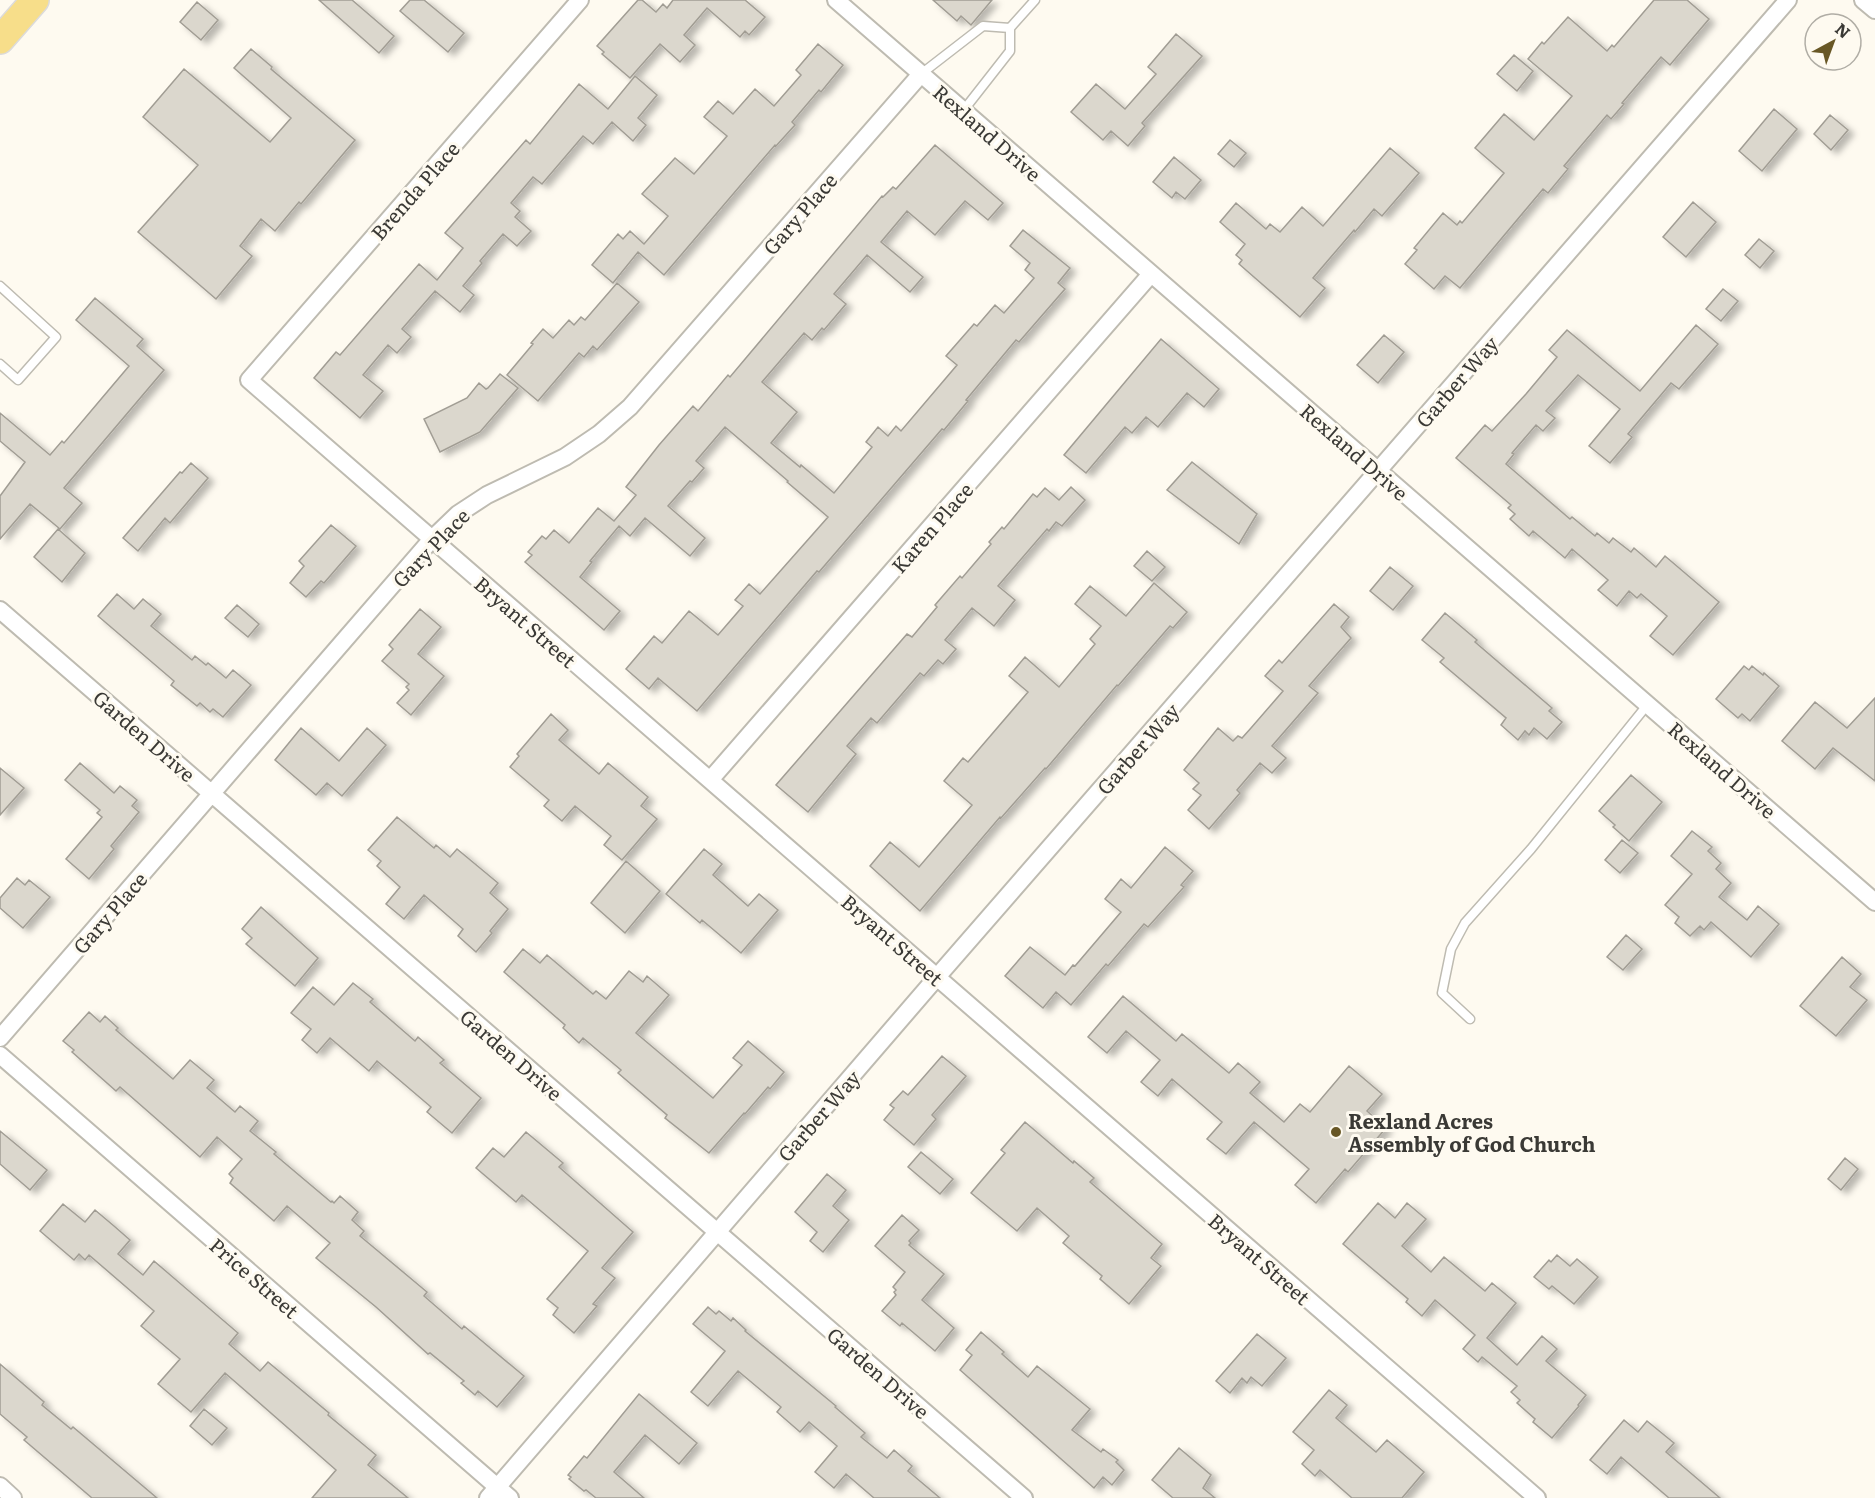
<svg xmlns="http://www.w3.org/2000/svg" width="1875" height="1498" viewBox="0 0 1875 1498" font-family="Literata,serif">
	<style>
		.building { fill: #dbd7cd; stroke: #a19d94; stroke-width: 1.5; filter: url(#shadow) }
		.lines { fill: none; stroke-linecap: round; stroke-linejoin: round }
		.service-casing { stroke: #bebbb1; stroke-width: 11 }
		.minor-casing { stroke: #bebbb1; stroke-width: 20 }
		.primary-casing { stroke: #dcdbdb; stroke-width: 30 }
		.service { stroke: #fff; stroke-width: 8 }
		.minor { stroke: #fff; stroke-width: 16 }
		.primary { stroke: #f7de8a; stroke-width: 27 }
		.poi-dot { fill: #685725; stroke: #fefaf0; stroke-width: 2 }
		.labels { text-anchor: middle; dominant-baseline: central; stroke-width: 6; stroke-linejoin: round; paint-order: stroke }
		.street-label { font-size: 20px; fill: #3a3935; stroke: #fefaf0 }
		.poi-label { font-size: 20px; font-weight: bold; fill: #3a3935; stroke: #fefaf0; text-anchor: start }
	</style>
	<defs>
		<filter id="shadow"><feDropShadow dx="6" dy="4" stdDeviation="3" flood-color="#0004"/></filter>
	</defs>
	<rect width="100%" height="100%" fill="#fefaf0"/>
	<!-- building -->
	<path class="building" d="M319 0H352L394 36 379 53Z
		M410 0H424L464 33 448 52 400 11Z
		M638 0H642L656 12 663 4 667 8 673 0H745L765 17 749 35 745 31 740 37 707 8 684 35 695 45 680 62 660 44 630 78 602 54 604 52 597 46Z
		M933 0H992L971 25 961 16 957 21Z
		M1654 0H1687L1709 19 1670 65 1661 57 1622 103 1624 104 1611 119 1607 115 1564 166 1568 169 1548 193 1543 189 1460 288 1445 276 1434 289 1405 264 1417 250 1414 248 1443 213 1457 225 1460 221 1462 223 1504 173 1475 148 1504 114 1534 140 1572 96 1528 59 1542 42 1544 44 1568 17 1607 51 1612 45 1614 47Z
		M197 2 218 20 201 40 180 22Z
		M1176 34 1202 56 1142 123 1145 126 1128 146 1111 131 1103 140 1071 112 1096 84 1125 109 1156 74 1148 67Z
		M818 44 843 65 821 92 819 90 792 122 795 125 776 146 775 145 664 275 638 252 613 283 592 265 618 234 623 239 630 231 644 244 668 216 642 194 675 158 694 174 727 136 704 117 718 101 733 114 755 89 774 106 801 75 796 70Z
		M251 49 272 67 271 69 355 140 301 204 299 202 275 231 261 219 240 246 252 256 216 299 138 232 198 165 143 117 184 69 270 142 291 118 234 68Z
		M1514 55 1533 71 1517 91 1497 74Z
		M635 76 657 95 638 118 646 125 633 141 612 122 593 144 583 136 542 184 533 177 511 203 520 211 515 217 531 231 517 246 503 234 480 261 482 263 463 286 474 295 460 312 435 291 402 329 411 337 397 353 388 345 363 375 383 391 360 418 314 378 336 352 340 355 419 264 437 280 463 248 445 233 526 140 530 144 579 84 608 109Z
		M1774 109 1797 129 1762 171 1739 151Z
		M1830 115 1848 130 1831 150 1814 134Z
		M1230 140 1246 153 1234 167 1218 154Z
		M935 145 1003 203 988 220 965 201 935 235 907 211 881 242 923 277 910 292 867 255 834 294 846 304 824 330 822 328 812 340 804 333 762 382 797 412 771 443 800 467 801 465 834 493 872 447 866 442 878 427 888 436 896 426 901 431 957 365 946 356 974 324 977 326 995 305 1004 313 1034 278 1025 270 1030 263 1010 246 1023 230 1070 268 1058 283 1065 289 1019 342 1016 340 966 400 968 401 944 430 942 429 819 572 817 571 697 711 658 678 649 689 626 669 654 636 662 643 689 611 718 635 743 606 735 600 749 584 760 594 828 517 787 482 788 481 725 427 696 461 704 468 692 482 690 481 668 506 705 538 690 556 645 518 630 536 619 526 590 561 592 562 580 577 620 611 604 630 525 562 532 555 528 552 542 536 546 539 554 530 569 543 598 508 614 521 636 495 626 487 659 445 693 406 698 411 728 375 730 377 882 196 883 197 893 187 896 189Z
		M1390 148 1419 173 1382 216 1374 209 1355 232 1354 230 1313 278 1325 288 1300 317 1239 264 1242 260 1236 255 1245 244 1220 222 1236 203 1266 229 1270 224 1280 232 1302 207 1323 226Z
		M1174 157 1201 180 1185 199 1176 192 1172 198 1153 182Z
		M1693 202 1716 222 1686 257 1663 237Z
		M1759 239 1774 251 1760 268 1745 255Z
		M617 283 639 302 597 350 593 346 584 357 579 353 538 401 507 375 533 344 531 343 543 329 553 338 569 320 574 325 581 317 585 320Z
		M1723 289 1738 301 1721 321 1706 309Z
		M95 298 143 339 137 346 164 370 64 488 82 503 60 529 30 504 0 539V496L25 462 0 441V413L50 455 62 441 64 443 129 366 76 320Z
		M1696 325 1718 344 1679 389 1671 383 1628 434 1632 437 1610 463 1589 446 1620 409 1578 375 1546 411 1555 418 1543 431 1536 425 1512 453 1514 454 1506 464 1570 519 1572 517 1595 536 1597 533 1609 543 1613 538 1631 552 1634 548 1656 567 1665 556 1719 602 1673 655 1650 636 1667 616 1641 594 1637 598 1629 591 1617 606 1598 590 1608 580 1572 549 1565 558 1533 531 1529 536 1510 519 1515 514 1508 508 1511 505 1456 458 1485 425 1492 431 1526 394 1557 357 1549 350 1567 330 1640 391Z
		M1384 335 1404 352 1378 383 1357 365Z
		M1161 339 1219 389 1204 407 1187 393 1158 427 1146 417 1132 433 1125 427 1086 473 1064 455Z
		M500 374 518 388 480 432 440 452 424 419 467 398 479 383 486 389 488 388Z
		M1192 462 1257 514 1239 544 1167 490Z
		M191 463 208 478 170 523 165 518 138 551 123 538 180 472 182 473Z
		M1071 487 1085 500 1062 526 1056 522 1049 531 1047 529 998 586 1015 600 994 626 972 608 945 640 956 649 943 664 938 660 924 676 920 673 877 723 871 718 847 746 856 754 808 812 776 785 907 634 912 637 937 607 935 605 960 576 962 578 991 544 989 542 1002 527 1004 529 1033 494 1037 497 1045 488 1059 500Z
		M331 525 356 546 324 583 321 581 306 597 290 583 304 566 299 561Z
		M58 529 85 553 62 582 34 557Z
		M1147 551 1165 567 1152 581 1134 566Z
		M1390 567 1413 586 1393 610 1370 591Z
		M1154 583 1187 612 1173 628 1170 626 1118 686 1117 685 1046 769 1045 768 1001 818 1000 817 920 911 870 866 890 842 919 867 972 805 944 781 963 758 968 762 1028 692 1009 676 1025 657 1059 687 1095 644 1090 639 1101 626 1075 604 1090 586 1126 616Z
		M117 594 134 609 143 599 161 614 151 626 192 660 195 656 206 665 208 663 226 678 233 670 251 685 223 717 213 709 210 712 200 703 197 706 171 685 174 681 98 616Z
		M1334 604 1349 617 1341 627 1351 638 1309 686 1318 693 1272 746 1286 758 1272 773 1260 763 1237 790 1240 793 1209 829 1188 810 1201 795 1193 789 1199 783 1184 770 1218 728 1233 741 1238 736 1242 738 1251 728 1283 691 1265 676 1279 660 1282 663Z
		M237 605 259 624 248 637 225 618Z
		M420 609 441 627 418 654 444 676 411 715 397 703 409 690 406 687 409 684 382 661 393 649 389 645Z
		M1445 613 1477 640 1475 642 1552 708 1549 711 1562 722 1547 739 1534 728 1529 735 1525 731 1518 740 1501 725 1506 718 1440 662 1444 658 1422 640Z
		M1744 666 1749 670 1752 666 1763 675 1764 673 1779 686 1750 721 1742 714 1738 718 1716 699Z
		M1875 698V781L1833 748 1815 769 1782 741 1815 702 1847 728Z
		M551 714 568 730 559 740 599 774 608 763 648 797 641 806 657 819 622 860 604 845 611 836 575 806 562 821 544 806 549 800 510 767 519 756 517 754Z
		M301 728 339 761 367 728 386 745 342 796 327 783 316 795 275 760Z
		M80 763 114 793 120 786 137 800 132 806 139 812 111 846 114 849 89 879 66 859 102 817 97 813 100 810 65 780Z
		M0 768 24 788 0 815Z
		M1631 775 1662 802 1629 841 1613 827 1615 825 1599 811Z
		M397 817 434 848 436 845 450 857 457 849 498 883 490 893 508 909 490 931 492 933 476 952 458 936 463 929 424 895 404 919 386 904 400 887 377 866 381 861 368 850Z
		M1692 831 1712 847 1708 851 1721 863 1716 869 1731 883 1719 897 1747 920 1758 906 1779 924 1751 957 1711 922 1704 930 1700 926 1690 936 1675 923 1679 917 1665 905 1692 874 1671 856Z
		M1622 840 1638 853 1620 873 1605 860Z
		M1165 847 1193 871 1181 885 1184 887 1148 927 1144 924 1108 966 1106 964 1071 1005 1056 992 1043 1008 1005 976 1030 947 1065 975 1073 965 1075 966 1121 912 1105 899 1121 879 1131 888Z
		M704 849 722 864 713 875 748 906 759 894 778 910 741 953 702 920 700 923 666 894Z
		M626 861 660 891 625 933 591 903Z
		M17 878 25 885 29 880 50 897 23 928 0 908V898Z
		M261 907 318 958 295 986 246 944 252 938 242 929Z
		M1626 935 1642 949 1623 970 1607 957Z
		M523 949 540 963 547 955 593 994 596 991 606 999 629 971 643 982 647 976 669 995 636 1033 713 1098 742 1065 733 1058 748 1041 784 1072 770 1089 768 1087 745 1114 744 1113 709 1153 665 1118 667 1115 618 1073 621 1070 583 1038 579 1043 563 1028 565 1025 504 972Z
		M1842 957 1861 974 1850 987 1867 1000 1836 1036 1800 1006Z
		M353 983 373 999 370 1002 415 1041 418 1037 444 1060 440 1063 481 1098 452 1133 427 1112 431 1107 377 1061 369 1071 330 1038 317 1053 302 1040 311 1029 291 1013 313 987 334 1005Z
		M1123 996 1176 1041 1182 1034 1229 1073 1238 1063 1260 1082 1250 1093 1284 1122 1300 1104 1310 1112 1349 1066 1382 1094 1367 1111 1386 1128 1348 1172 1345 1169 1316 1203 1295 1185 1309 1169 1254 1122 1226 1154 1207 1139 1222 1122 1172 1079 1158 1096 1141 1082 1160 1060 1126 1031 1107 1053 1088 1037Z
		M89 1012 100 1022 105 1016 118 1028 116 1030 173 1079 190 1060 214 1080 207 1088 235 1112 240 1106 258 1121 250 1131 276 1152 274 1154 331 1202 332 1201 334 1203 340 1196 358 1212 352 1220 364 1231 360 1236 427 1292 424 1296 462 1329 464 1326 524 1376 497 1407 478 1391 475 1395 461 1383 464 1381 430 1353 428 1354 376 1307 316 1258 330 1243 287 1206 274 1221 230 1183 233 1178 229 1174 242 1159 217 1137 200 1157 120 1087 116 1091 72 1052 74 1050 63 1041Z
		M942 1056 966 1076 932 1115 936 1119 914 1145 884 1120 894 1108 890 1105 903 1091 908 1095Z
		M1025 1122 1073 1163 1074 1161 1094 1178 1090 1182 1162 1244 1151 1258 1161 1266 1129 1304 1100 1279 1102 1276 1063 1243 1069 1236 1037 1208 1017 1231 971 1193 1005 1153 1001 1150Z
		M0 1131 47 1170 30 1190 0 1164Z
		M526 1132 563 1163 559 1167 633 1232 602 1268 615 1278 593 1304 597 1306 574 1333 553 1315 558 1308 547 1299 588 1251 522 1195 516 1202 476 1168 493 1148 504 1157Z
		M921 1152 953 1179 940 1194 908 1167Z
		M1845 1158 1858 1169 1841 1190 1828 1179Z
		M827 1174 846 1190 833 1206 849 1220 823 1252 810 1241 817 1232 795 1212Z
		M1378 1203 1395 1218 1407 1203 1426 1219 1402 1246 1431 1272 1444 1257 1485 1291 1492 1283 1516 1303 1487 1338 1517 1365 1542 1336 1557 1349 1546 1361 1586 1395 1578 1405 1579 1406 1552 1438 1533 1422 1535 1419 1517 1403 1520 1400 1511 1392 1517 1386 1482 1357 1478 1362 1463 1349 1475 1335 1435 1300 1422 1316 1406 1302 1408 1299 1343 1244Z
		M63 1204 85 1222 95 1210 114 1226 130 1240 118 1254 143 1275 154 1261 238 1333 229 1344 260 1371 268 1362 329 1413 328 1415 376 1455 368 1465 408 1498H312L336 1470 225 1373 191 1412 158 1384 180 1359 141 1326 154 1311 89 1255 85 1260 79 1254 74 1260 40 1231Z
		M902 1215 919 1230 909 1241 911 1243 909 1245 944 1274 922 1300 954 1328 935 1351 902 1323 900 1326 882 1311 896 1295 894 1292 896 1290 893 1287 905 1272 875 1246Z
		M1557 1255 1570 1266 1577 1259 1598 1277 1574 1304 1552 1286 1549 1289 1534 1277 1549 1260 1551 1262Z
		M708 1307 716 1314 719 1311 731 1321 733 1318 746 1330 745 1331 836 1406 835 1407 865 1433 861 1437 887 1458 894 1450 912 1466 908 1471 940 1498H874L846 1474 834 1488 815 1472 837 1446 809 1422 800 1432 777 1412 781 1407 738 1371 708 1406 691 1392 725 1351 693 1324Z
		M981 1332 1004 1352 1002 1354 1028 1377 1037 1366 1090 1409 1072 1430 1101 1452 1103 1449 1118 1460 1116 1462 1124 1470 1112 1485 1103 1477 1094 1488 960 1370 972 1355 966 1350Z
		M1257 1334 1286 1358 1262 1386 1251 1377 1247 1383 1242 1378 1230 1393 1216 1381Z
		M0 1364 44 1402 42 1405 71 1429 73 1427 157 1498H92L24 1440 27 1437 0 1414Z
		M1329 1390 1347 1405 1336 1418 1376 1452 1387 1440 1424 1472 1402 1498H1352L1320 1470 1315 1476 1302 1464 1314 1450 1293 1432Z
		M639 1394 697 1443 679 1464 645 1435 614 1472 644 1498H596L586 1490 584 1491 569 1479 571 1477 568 1475 584 1456 587 1458Z
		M204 1409 227 1428 212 1445 190 1426Z
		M1624 1420 1638 1432 1647 1421 1674 1443 1666 1452 1720 1498H1669L1621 1457 1607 1474 1590 1460Z
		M1179 1448 1211 1475 1203 1488 1215 1498H1173L1152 1480Z"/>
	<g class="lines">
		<!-- service casing -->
		<g class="service-casing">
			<path id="service" d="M921 74 983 26 1010 28
				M963 111 1010 51V28L1035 0
				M0 286 56 337 18 380 0 364
				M1470 1019 1442 993 1451 949 1465 923 1531 849 1648 704"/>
		</g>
		<!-- minor casing -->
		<g class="minor-casing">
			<path id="minor" d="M580 0 249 380 1537 1498
				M836 0 1875 902
				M1863 0 1875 10
				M0 610 1024 1498
				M710 780 1151 274
				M0 1038 432 539 458 514 487 495 565 457 599 434 630 407 921 74
				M0 1055 510 1498
				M0 1486 13 1498
				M488 1498 937 977 1788 0"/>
		</g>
		<!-- primary casing -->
		<g class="primary-casing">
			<path id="primary" d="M0 40 35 0"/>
		</g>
		<!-- service -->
		<use href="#service" class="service"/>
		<!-- minor -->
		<use href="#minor" class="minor"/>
		<!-- primary -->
		<use href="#primary" class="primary"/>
	</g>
	<!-- markers -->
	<circle class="poi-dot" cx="1336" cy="1132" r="6"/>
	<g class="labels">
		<!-- street labels -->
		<g class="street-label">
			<text transform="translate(988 132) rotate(41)">Rexland Drive</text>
			<text transform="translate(414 190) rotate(-49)">Brenda Place</text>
			<text transform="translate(799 213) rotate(-49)">Gary Place</text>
			<text transform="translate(1456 381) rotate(-49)">Garber Way</text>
			<text transform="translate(1355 451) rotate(41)">Rexland Drive</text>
			<text transform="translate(931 527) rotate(-49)">Karen Place</text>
			<text transform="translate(430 547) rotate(-46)">Gary Place</text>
			<text transform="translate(526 621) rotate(41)">Bryant Street</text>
			<text transform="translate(145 735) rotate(41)">Garden Drive</text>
			<text transform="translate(1137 748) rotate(-49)">Garber Way</text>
			<text transform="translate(1723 769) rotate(41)">Rexland Drive</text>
			<text transform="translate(109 912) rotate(-49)">Gary Place</text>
			<text transform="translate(893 939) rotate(41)">Bryant Street</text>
			<text transform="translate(512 1054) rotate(41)">Garden Drive</text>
			<text transform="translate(818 1115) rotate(-49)">Garber Way</text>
			<text transform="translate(1260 1258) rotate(41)">Bryant Street</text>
			<text transform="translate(255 1277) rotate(41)">Price Street</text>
			<text transform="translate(879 1372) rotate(41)">Garden Drive</text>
		</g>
		<!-- poi labels -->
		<g class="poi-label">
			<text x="1348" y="1120">Rexland Acres<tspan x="1348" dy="23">Assembly of God Church</tspan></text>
		</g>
	</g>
	<!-- north arrow -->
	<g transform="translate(1833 42) rotate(41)"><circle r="28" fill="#fefaf0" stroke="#b0ada5" stroke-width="1.5"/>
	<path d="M0-4.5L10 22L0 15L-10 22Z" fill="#685725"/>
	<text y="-9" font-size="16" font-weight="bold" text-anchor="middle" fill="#3a3935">N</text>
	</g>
</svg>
